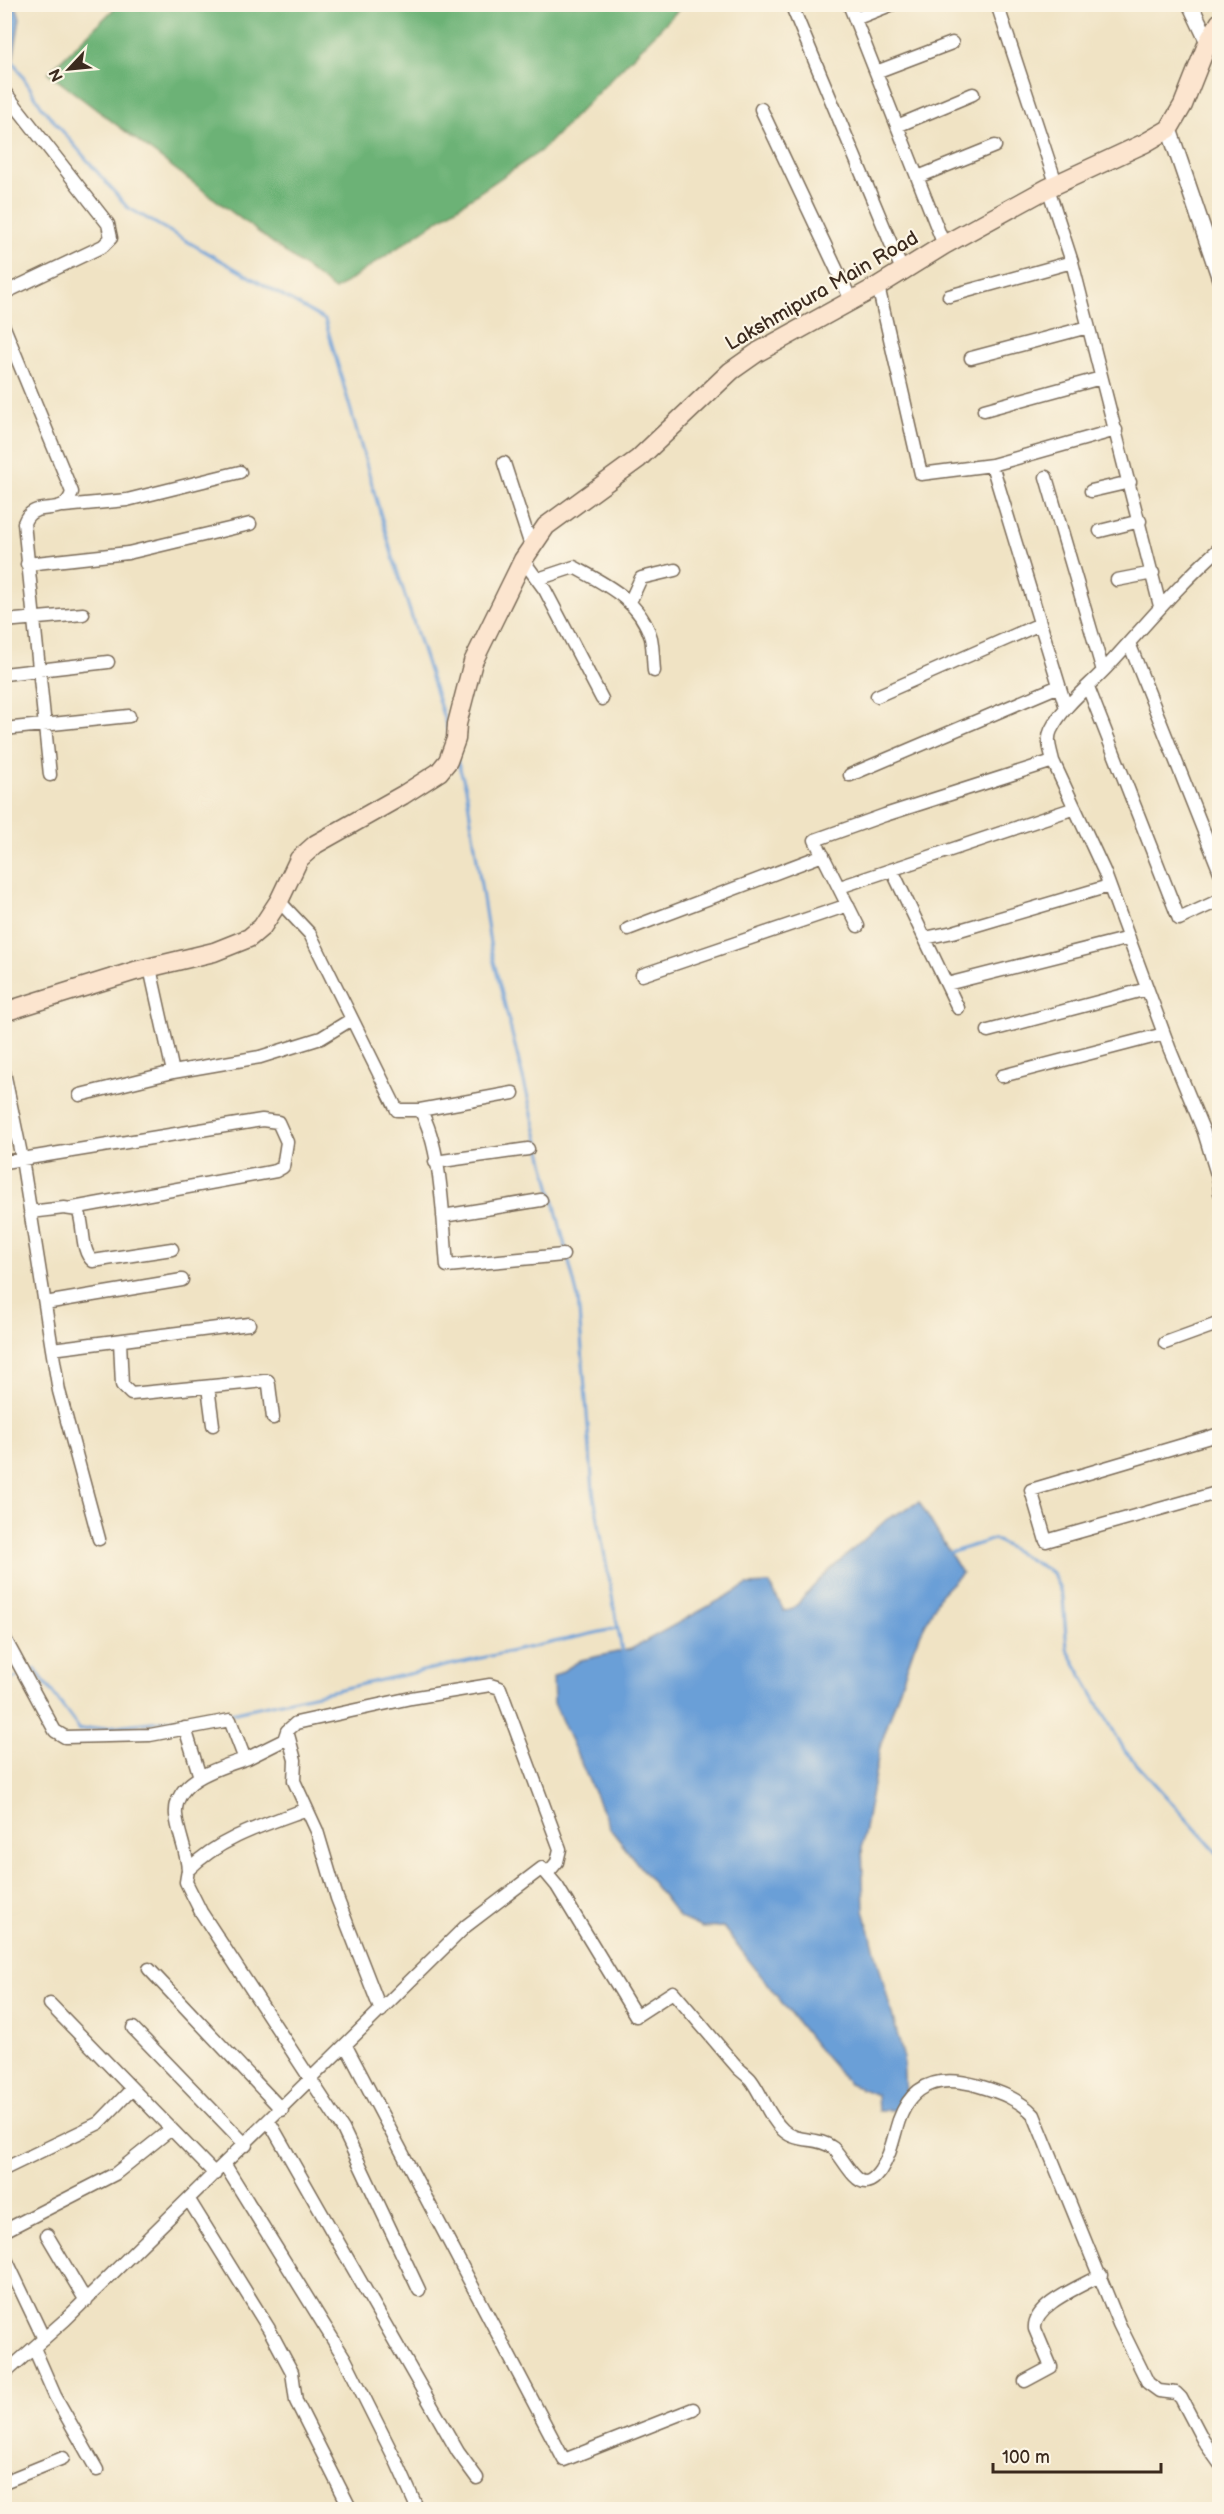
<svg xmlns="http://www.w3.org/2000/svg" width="1224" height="2514" viewBox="0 0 1224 2514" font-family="'Balsamiq Sans',sans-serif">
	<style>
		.forest { fill: #6cb276; stroke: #546e4a; stroke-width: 1.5 }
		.water { fill: #6b9fd7; stroke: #53647a; stroke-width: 1.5 }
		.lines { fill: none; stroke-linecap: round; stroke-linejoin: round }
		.stream { stroke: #6b9fd7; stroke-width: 3 }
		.minor-casing { stroke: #7a6b58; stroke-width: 15 }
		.tertiary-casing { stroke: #7a6b58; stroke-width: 18 }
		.secondary-casing { stroke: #7a6b58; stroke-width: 21 }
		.minor { stroke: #fff; stroke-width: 12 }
		.tertiary { stroke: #fff; stroke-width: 15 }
		.secondary { stroke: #fce5cf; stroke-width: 18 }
		.labels { text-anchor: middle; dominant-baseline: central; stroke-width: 4.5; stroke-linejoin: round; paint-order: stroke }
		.street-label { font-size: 20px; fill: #3b2a1e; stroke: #fcf5e5 }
	</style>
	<rect width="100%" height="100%" fill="#fcf5e5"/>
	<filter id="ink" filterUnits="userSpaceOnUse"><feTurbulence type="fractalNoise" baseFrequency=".0167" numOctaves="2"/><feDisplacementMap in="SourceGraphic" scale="12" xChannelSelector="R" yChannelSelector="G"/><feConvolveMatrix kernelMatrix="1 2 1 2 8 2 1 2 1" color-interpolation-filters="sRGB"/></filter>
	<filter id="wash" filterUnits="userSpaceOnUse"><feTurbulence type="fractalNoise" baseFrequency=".008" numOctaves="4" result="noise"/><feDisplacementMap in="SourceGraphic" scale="24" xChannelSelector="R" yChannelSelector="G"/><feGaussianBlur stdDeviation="1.35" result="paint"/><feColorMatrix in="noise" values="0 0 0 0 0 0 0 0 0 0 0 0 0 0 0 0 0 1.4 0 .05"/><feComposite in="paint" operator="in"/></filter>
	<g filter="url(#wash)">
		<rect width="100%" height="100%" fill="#f0e3c4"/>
		<!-- forest -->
		<path class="forest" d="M118 5V4L683 5 542 150 335 290 48 73Z"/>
		<!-- water -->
		<path class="water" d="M4 5H16L20 18 13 61 5 62Z
			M919 1502 962 1573 940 1595 914 1647 880 1747 862 1845 864 1910 903 2055 905 2094 897 2110H878L877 2095 849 2084 815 2045 723 1927 702 1928 680 1918 611 1830 554 1703 553 1677 581 1660 631 1649 747 1585 770 1584 784 1611 793 1609 823 1576 887 1519Z"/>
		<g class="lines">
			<!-- stream -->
			<path class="stream" d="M11 58 42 107 127 207 325 320 394 561 449 734
				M457 760 466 788 491 950 578 1298 593 1491 622 1651 624 1653
				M946 1554 994 1539 1053 1573 1063 1598 1067 1649 1125 1751 1220 1856
				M34 1670 35 1669 80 1730 231 1713 618 1628
				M4 1682 17 1677"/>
		</g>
	</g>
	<g filter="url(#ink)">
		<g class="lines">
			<!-- minor casing -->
			<g class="minor-casing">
				<path id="minor" d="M791 4 902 270
					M849 4 944 245
					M997 4 1056 183
					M855 19 893 4
					M876 72 952 43
					M4 91 108 224 111 238 103 246 4 293
					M761 109 851 300
					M897 126 973 94
					M918 177 995 146
					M1048 188 1072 262 1160 606
					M878 286 921 474 992 465 1116 430
					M949 296 1072 262
					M4 327 72 492C65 520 33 497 24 523L50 775
					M971 358 1088 327
					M984 410 1101 378
					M504 463 531 546
					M992 465 1066 708
					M1046 477 1103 671
					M1091 491 1130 482
					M64 506 127 500 240 472
					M1100 531 1140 521
					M1220 548C1178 585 1143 628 1106 668 1087 688 1063 706 1051 730 1046 740 1051 751 1053 761L1104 871 1170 1050 1204 1132 1219 1181 1220 1193
					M523 560 545 590 602 699
					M27 564 128 553 250 524
					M538 579 574 567C605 584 640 600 651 638 653 648 653 660 654 671
					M1117 580 1153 573
					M630 602 641 578 675 570
					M4 621 83 614
					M1129 643 1220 872
					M4 674 108 662
					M1088 687 1179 919 1220 900
					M877 696 1040 624
					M4 729 129 716
					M850 775 1059 686
					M892 870 958 1008
					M840 887 1075 808
					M279 901 310 934 397 1110H420C442 1146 443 1223 447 1266L563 1255
					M858 926 815 840 885 815 1053 761
					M628 929 823 855
					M925 938 953 932 1109 886
					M150 968 173 1072
					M642 975 848 905
					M947 984 1129 938
					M988 1031 1147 989
					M4 1072 22 1159 52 1349 249 1324
					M1002 1076 1164 1034
					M80 1095 173 1072 260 1057 321 1038 352 1019
					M420 1110 513 1093
					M4 1162 262 1120 278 1122 287 1142 283 1167 276 1171 73 1208
					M435 1162 528 1149
					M30 1212 64 1208 78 1210C85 1225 80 1251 93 1261L172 1249
					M443 1216 541 1200
					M45 1303 182 1280
					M120 1341 122 1385 131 1394 264 1381H268L269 1385 273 1418
					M1165 1343 1220 1323
					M52 1349 59 1391 99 1539
					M208 1387 213 1425
					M1220 1434 1031 1490 1046 1541 1220 1492
					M4 1637 55 1731 65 1737 150 1735 230 1720 243 1754 248 1758 284 1740 287 1731 296 1723 411 1698 490 1685 500 1688 560 1849 557 1862 547 1874
					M185 1728 200 1777
					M287 1731 295 1760 294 1781 317 1831 337 1898 381 2011
					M307 1809C266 1824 219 1838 188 1870L186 1882 201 1912 343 2129 419 2290
					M188 1870C187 1851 178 1834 176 1815 173 1779 222 1767 248 1758
					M149 1969 282 2110
					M50 2004 215 2174
					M133 2028 246 2145
					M346 2046 564 2460 693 2409
					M269 2121 458 2452 477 2478
					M225 2165 345 2359 397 2463 418 2510
					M4 2169 99 2123 132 2089
					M189 2200 269 2329 292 2372 296 2401 351 2510
					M4 2231 115 2174 171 2129
					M47 2235 86 2301
					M4 2255 44 2339
					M34 2348 55 2396 97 2470
					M4 2374 65 2320 466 1926 542 1868 557 1886 636 2016 673 1992C695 2017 716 2043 738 2068 742 2072 748 2076 751 2080 763 2096 768 2116 783 2130 798 2144 818 2136 833 2148 842 2156 854 2183 866 2182 873 2181 876 2176 880 2171 891 2155 893 2138 899 2120 913 2081 942 2075 979 2086 1000 2092 1019 2099 1034 2115L1119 2324 1148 2383 1159 2391 1176 2393 1181 2398 1203 2440 1220 2464
					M1025 2381 1051 2367 1035 2329C1032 2305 1082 2286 1101 2275
					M4 2482 63 2458
					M4 2507 5 2510"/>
			</g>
			<!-- tertiary casing -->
			<g class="tertiary-casing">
				<path id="tertiary" d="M1190 4 1208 42
					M1169 129 1220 279"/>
			</g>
			<!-- secondary casing -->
			<g class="secondary-casing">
				<path id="secondary" d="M4 1012 135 971 214 952 249 938 262 927 279 901 299 859 316 844 403 795 439 772 448 761 456 739 457 724 473 662 523 560 546 526 638 459 731 371 758 352 878 286 944 245 1048 188 1145 143 1169 129 1183 105 1208 42 1220 22"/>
			</g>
			<!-- minor -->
			<use href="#minor" class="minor"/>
			<!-- tertiary -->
			<use href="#tertiary" class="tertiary"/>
			<!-- secondary -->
			<use href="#secondary" class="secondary"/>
		</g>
	</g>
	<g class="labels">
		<!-- street labels -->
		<g class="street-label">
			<text transform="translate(822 291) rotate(-30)">Lakshmipura Main Road</text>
		</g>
	</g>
	<!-- margin -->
	<rect width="1224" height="2514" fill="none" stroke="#fcf5e5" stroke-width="24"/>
	<!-- north arrow -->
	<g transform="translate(69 69) rotate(244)" stroke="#fcf5e5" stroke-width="4.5" paint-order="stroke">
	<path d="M0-4.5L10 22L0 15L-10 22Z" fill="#3b2a1e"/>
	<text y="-9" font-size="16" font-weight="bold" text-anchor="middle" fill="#3b2a1e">N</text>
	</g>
	<!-- scale -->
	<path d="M993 2463v9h168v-9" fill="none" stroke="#3b2a1e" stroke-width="3"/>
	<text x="1002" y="2463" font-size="18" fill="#3b2a1e" stroke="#fcf5e5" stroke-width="4.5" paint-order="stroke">100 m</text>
</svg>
